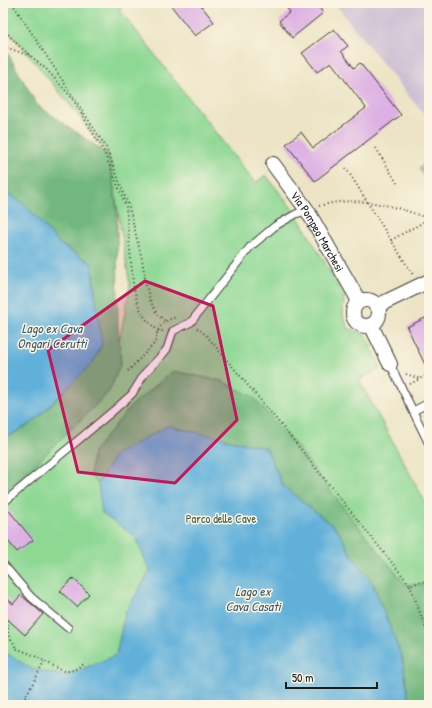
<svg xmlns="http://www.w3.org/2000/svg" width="432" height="708" viewBox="0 0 432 708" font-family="'Patrick Hand',sans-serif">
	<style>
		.industrial { fill: #ccbed4 }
		.green { fill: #8ed894; stroke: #557a58 }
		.forest { fill: #72b87e; stroke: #476a4d }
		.water { fill: #60b0da; stroke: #3e667b }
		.building { fill: #ddb0e4 }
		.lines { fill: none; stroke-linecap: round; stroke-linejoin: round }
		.service-casing { stroke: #3b3a35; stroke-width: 9 }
		.minor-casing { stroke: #3b3a35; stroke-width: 16 }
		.path { stroke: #3b3a35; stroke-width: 2; stroke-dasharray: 1 3; stroke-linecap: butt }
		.service { stroke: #fff; stroke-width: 7 }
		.minor { stroke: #fff; stroke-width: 14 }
		.marked { fill: #c2185b; fill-opacity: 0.2; stroke: #c2185b; stroke-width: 3; stroke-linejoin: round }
		.labels { text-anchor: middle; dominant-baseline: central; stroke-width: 3; stroke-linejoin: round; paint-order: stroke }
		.street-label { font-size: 12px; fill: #1c1c1c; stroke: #fcf5e5 }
		.park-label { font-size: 12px; fill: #445e46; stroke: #fcf5e5 }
		.water-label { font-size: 13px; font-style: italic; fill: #375768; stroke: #fcf5e5 }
	</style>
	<rect width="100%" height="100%" fill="#fcf5e5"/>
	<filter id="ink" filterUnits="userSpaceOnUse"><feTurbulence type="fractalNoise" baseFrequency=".025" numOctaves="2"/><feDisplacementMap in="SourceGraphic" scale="8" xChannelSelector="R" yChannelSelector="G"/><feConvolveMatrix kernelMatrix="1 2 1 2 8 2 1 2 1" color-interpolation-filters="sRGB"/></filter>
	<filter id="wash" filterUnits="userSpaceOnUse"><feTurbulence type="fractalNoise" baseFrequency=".012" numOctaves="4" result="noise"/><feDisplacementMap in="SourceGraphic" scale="16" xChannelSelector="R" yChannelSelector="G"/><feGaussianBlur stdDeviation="0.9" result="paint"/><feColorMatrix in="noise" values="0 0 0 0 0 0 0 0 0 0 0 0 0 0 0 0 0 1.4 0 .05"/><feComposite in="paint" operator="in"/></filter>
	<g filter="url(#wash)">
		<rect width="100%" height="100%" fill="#ece4c4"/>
		<!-- industrial -->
		<path class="industrial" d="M334 3H429V121Z"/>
		<!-- green -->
		<path class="green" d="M3 3H127L119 9 255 183 266 175 296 214 344 295 343 315 348 328 366 335 381 368 359 380 429 509V705H3V476L119 342 130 286 109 155 71 106 17 41 3 28Z
			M429 161V184L419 168Z"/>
		<!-- forest -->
		<path class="forest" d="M3 45 37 105 109 155 117 212 118 326 121 363 109 392 13 486 3 491V439L32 423 64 392 95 291 91 263 60 244 24 204 3 191Z
			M173 371 222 381 253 397 294 443 350 516 405 584 429 585V705H410L402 658 351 554 337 529 283 486 266 448 115 455 98 484 90 476 93 452 132 405Z"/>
		<!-- water -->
		<path class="water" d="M3 191 24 204 60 244 91 263 102 344 93 362 32 423 3 439Z
			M168 426 266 448 283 486 337 529 351 554 373 584 402 658 410 705H3V651L32 669 65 676 116 655 125 613 150 571 135 536 102 513 98 484 115 455Z"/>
		<g id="blocks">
			<!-- building -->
			<path class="building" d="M169 3H199L214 22 195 36Z
				M283 3H316L323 13 292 38 279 21 290 12Z
				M334 29 348 46 341 51 354 68 360 63 401 115 315 181 286 144 301 132 313 148 366 108 331 62 317 72 302 53Z
				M429 316V373L407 327Z
				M6 507 33 540 17 552 3 535V508Z
				M73 578 89 594 77 607 60 591Z
				M3 595 13 604 21 595 43 614 25 635 3 615Z"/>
		</g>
	</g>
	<g filter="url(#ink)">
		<use href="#blocks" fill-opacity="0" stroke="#3b3a35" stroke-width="1"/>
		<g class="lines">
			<!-- service casing -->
			<g class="service-casing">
				<path id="service" d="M390 364 429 444
					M413 411 429 403
					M3 503 113 411 132 394 145 373 163 354 167 349 173 331 191 322 250 247 275 226 296 214 307 210
					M3 564 31 597 68 628"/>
			</g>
			<!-- minor casing -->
			<g class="minor-casing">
				<g id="minor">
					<path id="s1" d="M273 164 307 210 359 301"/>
					<circle cx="366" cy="313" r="13"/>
					<path d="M377 306 429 281"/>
					<path d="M371 325 390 364"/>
				</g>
			</g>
			<!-- path -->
			<path class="path" d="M12 3 106 147 129 207 142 259 146 285 150 300 157 314 165 321
				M3 28 16 43 47 70 73 99 104 152 126 206 133 283C135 294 138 307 144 316 148 322 153 326 158 331H165
				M3 46 30 56
				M376 148 397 183
				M346 168 413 275
				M319 206C356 195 394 205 429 219
				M391 240 422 223 428 218
				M197 328 206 335 277 420 410 585 420 582 429 581
				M128 371 153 345C156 341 156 338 157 333 160 324 168 319 177 317
				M406 374 420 379
				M410 384 429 374
				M410 585 429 638
				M8 620V635L15 645V648L31 654 61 670C70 673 76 669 84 664
				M21 705 45 661"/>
			<!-- service -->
			<use href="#service" class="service"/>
			<!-- minor -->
			<use href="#minor" class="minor"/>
		</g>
	</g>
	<!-- marked area -->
	<path class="marked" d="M145 281 213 306 237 420 175 483 78 472 48 350Z"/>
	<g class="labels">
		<!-- street labels -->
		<g class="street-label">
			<text stroke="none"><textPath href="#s1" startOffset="81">Via Pompeo Marchesi</textPath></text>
		</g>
		<!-- park labels -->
		<g class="park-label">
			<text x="221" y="518">Parco delle Cave</text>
		</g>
		<!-- water labels -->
		<g class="water-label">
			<text x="52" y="328">Lago ex Cava<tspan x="52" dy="15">Ongari Cerutti</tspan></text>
			<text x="253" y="591">Lago ex<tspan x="253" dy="15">Cava Casati</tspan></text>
		</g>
	</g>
	<!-- margin -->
	<rect width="432" height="708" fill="none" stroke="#fcf5e5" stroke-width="16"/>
	<!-- scale -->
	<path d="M286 682v6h91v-6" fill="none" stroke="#1c1c1c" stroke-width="2"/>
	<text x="292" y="682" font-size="12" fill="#1c1c1c" stroke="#fcf5e5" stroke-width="3" paint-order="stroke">50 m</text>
</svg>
